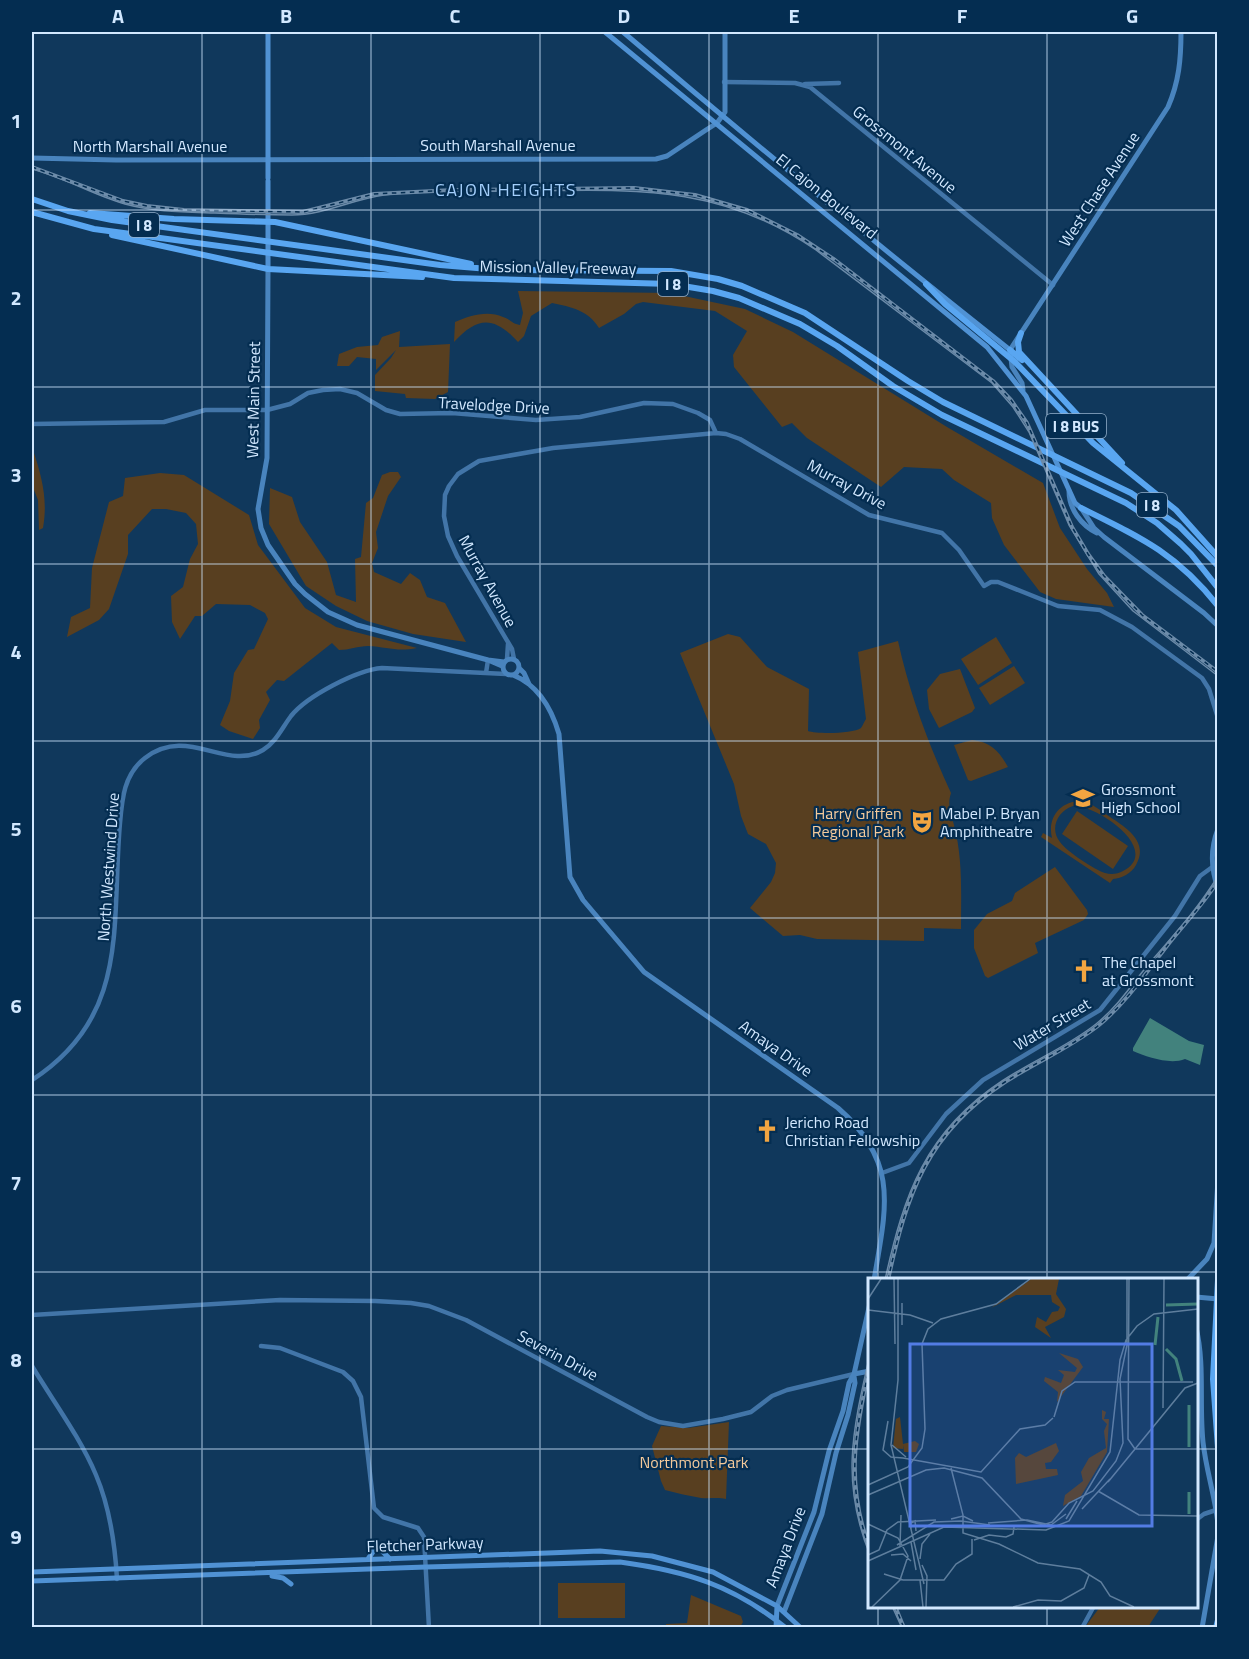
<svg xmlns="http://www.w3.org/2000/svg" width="1249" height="1659" viewBox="0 0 1249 1659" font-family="'Titillium Web',sans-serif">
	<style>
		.green { fill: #583f20; fill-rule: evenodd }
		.water { fill: #42827d }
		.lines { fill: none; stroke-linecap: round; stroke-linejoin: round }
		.tertiary { stroke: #4275a8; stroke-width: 4.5 }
		.secondary { stroke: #4984be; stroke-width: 5 }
		.primary { stroke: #5092d4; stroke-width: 5 }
		.motorway { stroke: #59a6f1; stroke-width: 6 }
		.tram { stroke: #6c8ba9; stroke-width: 1.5 }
		.rail-casing { stroke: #6c8ba9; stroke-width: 4 }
		.rail { stroke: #042d51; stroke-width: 1.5; stroke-dasharray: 4.5; stroke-linecap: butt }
		.grid { fill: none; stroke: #d2e8ff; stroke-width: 1.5; stroke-opacity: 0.55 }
		.labels { text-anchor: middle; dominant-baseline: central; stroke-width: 4.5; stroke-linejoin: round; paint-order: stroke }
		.shield { fill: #042d51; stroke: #94b0cb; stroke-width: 1.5 }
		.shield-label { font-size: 15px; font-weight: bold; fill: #d2e8ff }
		.street-label { font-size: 16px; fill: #d2e8ff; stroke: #042d51 }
		.poi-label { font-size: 16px; fill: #d2e8ff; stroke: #042d51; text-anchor: start }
		.park-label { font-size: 16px; fill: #f4ca9b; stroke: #042d51 }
		.neighbourhood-label { font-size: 18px; letter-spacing: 1.5px; fill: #a3cefb; stroke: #042d51 }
		.inset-river { fill: none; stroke: #42827d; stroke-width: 3 }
		.inset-road { fill: none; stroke: #5e7e9d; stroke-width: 1.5 }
		.view { fill: #537ce4; fill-opacity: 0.15; stroke: #537ce4; stroke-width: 3 }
		.inset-edge { fill: none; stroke: #d2e8ff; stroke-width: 3 }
		.neatline { fill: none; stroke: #d2e8ff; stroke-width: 2 }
		.grid-label { font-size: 20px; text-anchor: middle; font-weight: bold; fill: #d2e8ff }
	</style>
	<rect width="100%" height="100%" fill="#10385c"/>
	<!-- green -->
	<path class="green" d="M518 291 670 293 745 309 793 332 947 427 1043 483 1060 528 1087 569 1107 593 1114 607 1056 599 1040 592 1004 545 992 518 991 503 954 480 942 469 904 467 881 487 807 438 792 423 782 427 734 367 733 355 747 331 715 311 643 302 636 304 624 314 599 328C588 310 571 307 552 303L531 316 524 336 518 342C494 316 478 316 454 342L455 322C469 316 487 310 503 317 510 319 512 324 520 325L523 313Z
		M400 331 399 347 450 344 448 392 435 399 406 398 405 394 375 391V375L391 358 396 350 376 370V359L357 357 349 366H337L339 354 357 347 378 345 382 337Z
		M32 450H33C42 477 48 500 43 528L39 530 38 500 32 485Z
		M390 472H398L401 477 388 496 376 532 378 548 372 563 374 572 401 584 410 573 420 580 427 597 445 603 466 642 413 634 367 621 336 606 306 586 269 524 270 488 292 497 300 522 327 562 336 595 356 602 355 559 361 557 366 503 373 498 382 475Z
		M160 473 184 475 249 515 258 545 305 608 336 627 417 648C397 652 387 647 368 646 358 646 349 650 339 650L332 643 284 681 277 680 266 692 270 700 259 720 260 728 253 739 229 731 220 725 230 701 234 673 248 650 254 649 268 619 265 613 250 605 216 604 202 616H195L180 639 172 622 171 596 183 587 190 559 198 544 196 524 186 513 166 509H152L128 535V554L109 609 99 620 67 637 71 617 90 608 92 568 109 502 123 496 125 478Z
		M728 634 740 637 767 667 809 689 808 731C816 734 853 734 861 728 863 725 864 722 866 719L858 652 898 641C910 695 928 743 951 793 947 805 951 813 954 825 963 859 961 894 961 929L924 928V941L817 939 800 935 783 936 750 908 771 882 775 873 776 863 766 844 748 834 741 816 734 784 680 653Z
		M996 637 1012 663 978 685 961 659Z
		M1014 666 1025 683 990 705 979 688Z
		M960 669 975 708 972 712 939 728 929 709 927 690 940 674Z
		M972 740C991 742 999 751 1008 767L971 781 968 780 954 745Z
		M1081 801C1092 803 1101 811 1110 817 1127 828 1149 842 1136 865 1131 874 1122 878 1113 879L1110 883 1041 837 1043 833 1052 838C1047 818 1060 801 1081 801ZM1073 806C1096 804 1163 850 1123 871 1118 874 1111 875 1105 873 1095 870 1066 851 1060 842 1049 828 1058 811 1073 806Z
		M1077 811 1128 846 1113 869 1062 834Z
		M1055 867 1087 910 1088 914 1084 920 1035 943 1038 953 988 978 985 976 974 948V930L987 914 1012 901 1015 893Z
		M729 1422 726 1499C717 1497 710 1499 701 1498 689 1496 677 1493 665 1490L661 1481 652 1446 661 1426 688 1428Z
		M558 1583H625V1618H558Z
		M691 1595 741 1616 743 1622 740 1627H666V1624L687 1623Z
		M1100 1607V1606L1161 1607 1148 1627H1085Z"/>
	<!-- water -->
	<path class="water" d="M1150 1018 1189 1041 1204 1045 1200 1065 1185 1059C1170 1065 1147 1057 1133 1051V1048Z"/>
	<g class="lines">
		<!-- tertiary -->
		<path class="tertiary" d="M724 82 795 83 810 87 1053 285
			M805 84 839 83
			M32 424 164 422 205 410H267L290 404 308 393 323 390 340 389 357 393 386 410 400 414 452 413 536 420 580 417 644 403 673 404 698 413 710 420 716 433
			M507 659 508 644
			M514 659 512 649 457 556 448 536 444 516 445 495 449 486 458 474 479 461 553 448 716 433 726 434 740 439 869 515 942 533 959 550 984 586 991 582H998L1058 606 1100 610 1132 627 1202 678 1209 689 1218 718
			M486 673 488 660
			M32 1080C131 1016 111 924 120 823 122 799 124 774 145 758 188 725 226 772 263 750 276 742 282 728 291 716 307 696 357 670 382 668L506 674
			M882 1173 909 1163 946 1114 983 1080 1100 1010 1175 916 1200 876 1211 868
			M32 1315 280 1300 375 1301 411 1303 429 1306 466 1320 647 1417 659 1422 683 1426 723 1419 751 1412 772 1396 787 1390 854 1374
			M261 1346 280 1348 343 1372 353 1381 361 1397 374 1508 383 1517 418 1528 424 1537 429 1628
			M32 1366C53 1401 80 1437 96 1475 110 1508 115 1544 117 1579
			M1196 1520 1204 1514 1216 1510
			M1082 1628 1094 1606"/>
		<!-- secondary -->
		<path class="secondary" d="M32 158 116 160 656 159 667 156 706 130 717 123 725 112V32
			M268 269 267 458 258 509 261 528 268 545 295 584 305 594 328 612 357 625 488 660 504 662
			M1023 390 1022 383 1012 367 1010 350 1168 107C1179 82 1181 59 1181 32
			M1069 491C1069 509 1081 525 1097 533
			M1081 508 1094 528 1104 537 1204 613 1218 626
			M503 667a8 8 0 1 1 16 0a8 8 0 1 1-16 0Z
			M488 660 502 666
			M519 668 524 673 529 684
			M513 675C538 685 552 710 559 734L570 877 583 900 644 972 838 1108C900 1162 886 1208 874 1280
			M1218 829C1210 850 1211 868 1218 889
			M1187 1280 1207 1259 1214 1243 1218 1180
			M1196 1297 1218 1299
			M1196 1327C1205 1365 1199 1404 1203 1442 1206 1470 1215 1496 1218 1524
			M854 1374 870 1371
			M777 1606 814 1512 829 1451 843 1411 849 1383 854 1374 870 1303
			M784 1612 822 1514 836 1453 848 1415 855 1383 854 1376
			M1202 1628 1218 1536"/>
		<!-- primary -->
		<path class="primary" d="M268 32V178
			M605 32 987 347 1026 396 1075 503 1081 508
			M623 32C750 140 879 246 1010 350
			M268 181V269
			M368 1559 377 1546 390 1559
			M32 1572 600 1551 652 1556 713 1572 777 1606 801 1628
			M272 1576 283 1578 291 1584
			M32 1581 426 1567 620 1562C686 1571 733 1585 786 1628
			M776 1628 777 1606"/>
		<!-- motorway -->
		<path class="motorway" d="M32 199 68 211 112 220 440 265 501 270 671 271 718 279 742 286 805 313 908 381 943 402 1131 493 1179 526 1218 566
			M32 212 94 229 454 278 671 284 713 291 739 298 800 324 837 346 893 386 942 415 1126 503 1157 523 1181 544 1191 554 1218 588
			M90 213 174 219 275 222 471 264
			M112 235 268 269 422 277
			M926 284 945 304 1015 362 1093 443 1176 510 1218 557
			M1021 333 1018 342 1019 352 1122 463
			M1010 350 1022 360
			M1081 508C1140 537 1176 553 1218 606
			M1218 1280 1213 1379 1218 1448
			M1216 1628 1218 1620"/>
		<!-- tram -->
		<path class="tram" d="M32 169C64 177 93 195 125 204 154 212 184 212 215 213 240 214 266 215 292 215 324 215 353 199 384 195 429 190 475 192 520 191 633 190 718 183 816 250L992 383 1013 407 1029 432 1069 525 1099 574 1133 611 1218 676
			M885 1280C904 1194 925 1132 1002 1081 1032 1061 1067 1047 1096 1024 1116 1008 1131 986 1147 966 1172 937 1198 909 1218 876
			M870 1354C853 1429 840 1481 870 1555
			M892 1606 902 1628"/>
		<!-- rail casing -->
		<g class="rail-casing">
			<path id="rail" d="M32 167 123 201 147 206 184 210 303 212 374 194 454 190 634 188 695 195 747 210 797 235 835 260 993 381 1011 400 1027 423 1072 527 1088 554 1104 576 1142 615 1218 672
				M888 1280C907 1193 927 1133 1005 1082 1036 1062 1070 1048 1099 1025 1127 1002 1148 970 1170 942 1186 922 1204 903 1218 881
				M870 1365C855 1431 845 1484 870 1549
				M895 1606 904 1628"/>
		</g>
		<!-- rail -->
		<use href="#rail" class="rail"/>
	</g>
	<!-- grid -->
	<path class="grid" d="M202 32V1628M371 32V1628M540 32V1628M709 32V1628M878 32V1280M1047 32V1280M32 210H1218M32 387H1218M32 564H1218M32 741H1218M32 918H1218M32 1095H1218M32 1272H1218M32 1449H870M1196 1449H1218M878 1606V1628M1047 1606V1628"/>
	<!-- icons -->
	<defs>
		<g id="school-bare" transform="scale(1.8)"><path d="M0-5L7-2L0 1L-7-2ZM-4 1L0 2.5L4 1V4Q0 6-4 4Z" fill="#f2a541" stroke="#042d51" stroke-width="2.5" paint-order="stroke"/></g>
		<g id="theatre-bare" transform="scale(1.8)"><path d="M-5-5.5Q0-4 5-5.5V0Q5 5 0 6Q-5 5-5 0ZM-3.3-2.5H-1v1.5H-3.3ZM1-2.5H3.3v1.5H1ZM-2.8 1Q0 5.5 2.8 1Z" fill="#f2a541" stroke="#042d51" stroke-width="2.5" paint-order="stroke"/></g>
		<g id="church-bare" transform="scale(1.8)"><path d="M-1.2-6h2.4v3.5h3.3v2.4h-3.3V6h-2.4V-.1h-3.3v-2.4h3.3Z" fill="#f2a541" stroke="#042d51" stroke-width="2.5" paint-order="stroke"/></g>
	</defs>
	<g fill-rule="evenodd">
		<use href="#school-bare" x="1083" y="798"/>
		<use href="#theatre-bare" x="922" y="822"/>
		<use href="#church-bare" x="1084" y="971"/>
		<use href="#church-bare" x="767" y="1131"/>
	</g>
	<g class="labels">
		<!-- shield labels -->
		<g class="shield">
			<rect x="129" y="213" width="30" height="24" rx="4.5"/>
			<rect x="658" y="272" width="30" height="24" rx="4.5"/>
			<rect x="1046" y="414" width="60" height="24" rx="4.5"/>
			<rect x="1137" y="493" width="30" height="24" rx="4.5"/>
		</g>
		<g class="shield-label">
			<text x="144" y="225">I 8</text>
			<text x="673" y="284">I 8</text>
			<text x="1076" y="426">I 8 BUS</text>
			<text x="1152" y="505">I 8</text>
		</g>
		<!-- street labels -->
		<g class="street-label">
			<text x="498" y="145">South Marshall Avenue</text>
			<text x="150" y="146">North Marshall Avenue</text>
			<text transform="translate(905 149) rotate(39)">Grossmont Avenue</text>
			<text transform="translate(1099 189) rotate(-57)">West Chase Avenue</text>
			<text transform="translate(827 196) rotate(39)">El Cajon Boulevard</text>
			<text transform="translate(558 267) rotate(1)">Mission Valley Freeway</text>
			<text transform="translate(253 400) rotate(-89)">West Main Street</text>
			<text transform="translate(494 405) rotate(3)">Travelodge Drive</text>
			<text transform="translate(847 484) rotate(28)">Murray Drive</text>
			<text transform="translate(488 581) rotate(61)">Murray Avenue</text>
			<text transform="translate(108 867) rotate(-86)">North Westwind Drive</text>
			<text transform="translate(1052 1024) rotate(-31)">Water Street</text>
			<text transform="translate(776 1048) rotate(35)">Amaya Drive</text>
			<text transform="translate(558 1355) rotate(28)">Severin Drive</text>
			<text transform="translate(425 1544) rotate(-2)">Fletcher Parkway</text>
			<text transform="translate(785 1547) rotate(-69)">Amaya Drive</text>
		</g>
		<!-- poi labels -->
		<g class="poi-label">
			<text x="1101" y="789">Grossmont<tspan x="1101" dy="18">High School</tspan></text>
			<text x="940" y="813">Mabel P. Bryan<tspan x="940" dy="18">Amphitheatre</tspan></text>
			<text x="1102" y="962">The Chapel<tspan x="1102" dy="18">at Grossmont</tspan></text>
			<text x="785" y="1122">Jericho Road<tspan x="785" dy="18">Christian Fellowship</tspan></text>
		</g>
		<!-- park labels -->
		<g class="park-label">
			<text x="858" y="813">Harry Griffen<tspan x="858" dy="18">Regional Park</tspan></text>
			<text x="694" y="1462">Northmont Park</text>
		</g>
		<!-- neighbourhood labels -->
		<g class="neighbourhood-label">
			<text x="506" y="189">CAJON HEIGHTS</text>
		</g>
	</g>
	<!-- overview -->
	<g transform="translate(868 1278)">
		<rect width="330" height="330" fill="#10385c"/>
		<path d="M163 1H191L188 16 198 31 196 39 177 49 183 60 167 49 169 39 178 44 184 34 190 33 192 29 184 24 183 17H148L123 30ZM191 75 210 81 215 89 189 124 190 114 176 103 177 99 193 105 196 97 190 92 207 94 209 90ZM234 132 238 134 236 141H241L239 174 213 218 195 228 197 217 215 203 213 194 221 180 238 170 236 153 239 146 234 141ZM32 139 35 166 47 163 51 166 48 174H36L35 167V171L25 170 28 141ZM188 165 191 173 183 184 177 185 178 191H189L190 197 148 206 147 180 151 175 158 179Z" fill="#583f20"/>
		<path class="inset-river" d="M298 27 330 26M287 67 290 39M298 71 308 81 314 103M321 169V127M321 214V236"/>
		<path class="inset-road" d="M26 1 27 66M30 1V102L23 167 56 306M261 1 260 161 267 171M0 21 13 1M34 25V47M0 32 42 37 65 45M295 130 296 1M186 139 194 113 207 104H325M20 143 15 172 23 179 35 180M24 167 38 179M267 171H330M35 180 113 194 152 151 177 147 185 140M83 190 95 237V255L131 266 170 285 212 291 233 304 242 318 266 329M240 204 317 110 330 105M0 207 40 189 54 170 57 151 54 66 60 51 73 41 128 26 162 1M230 213 271 237 330 238M0 217 58 192 76 190 114 200 153 241 175 247 184 244 201 225 225 213 248 183 255 165 252 101 259 67V1M214 231 242 201M83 241 95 238 105 243M198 241 209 223M120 245 159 242 183 247 198 236M0 246 30 260 40 278 32 302 4 329M43 251V245L47 243 48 253M106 262 121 257 138 259 145 256 146 249M43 264 48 292M29 267 66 244 93 243 122 247M32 268 33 237M0 277 11 272 19 252 30 244 68 242M23 277 35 276 43 283M52 281 54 266 62 256M0 283 76 249 178 252 201 243 242 174 252 82 258 62 269 48 286 36 330 31M54 287 59 298 58 329M16 296 35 302H76L88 286 104 276V261M52 302 55 329M145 329 170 322 193 323 216 310 221 297"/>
		<path class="view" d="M42 66H284V248H42Z"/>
		<rect width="330" height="330" class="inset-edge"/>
	</g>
	<!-- border -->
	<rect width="1249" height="1659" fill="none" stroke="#042d51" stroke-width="66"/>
	<rect x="33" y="33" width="1183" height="1593" class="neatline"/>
	<g class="grid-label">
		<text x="118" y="23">A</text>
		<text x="286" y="23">B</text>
		<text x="455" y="23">C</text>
		<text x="624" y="23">D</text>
		<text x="794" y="23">E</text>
		<text x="962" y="23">F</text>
		<text x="1132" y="23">G</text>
		<text x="16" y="128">1</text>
		<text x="16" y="305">2</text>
		<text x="16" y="482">3</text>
		<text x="16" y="659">4</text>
		<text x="16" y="836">5</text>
		<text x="16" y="1013">6</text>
		<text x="16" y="1190">7</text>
		<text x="16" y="1367">8</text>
		<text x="16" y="1544">9</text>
	</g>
</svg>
